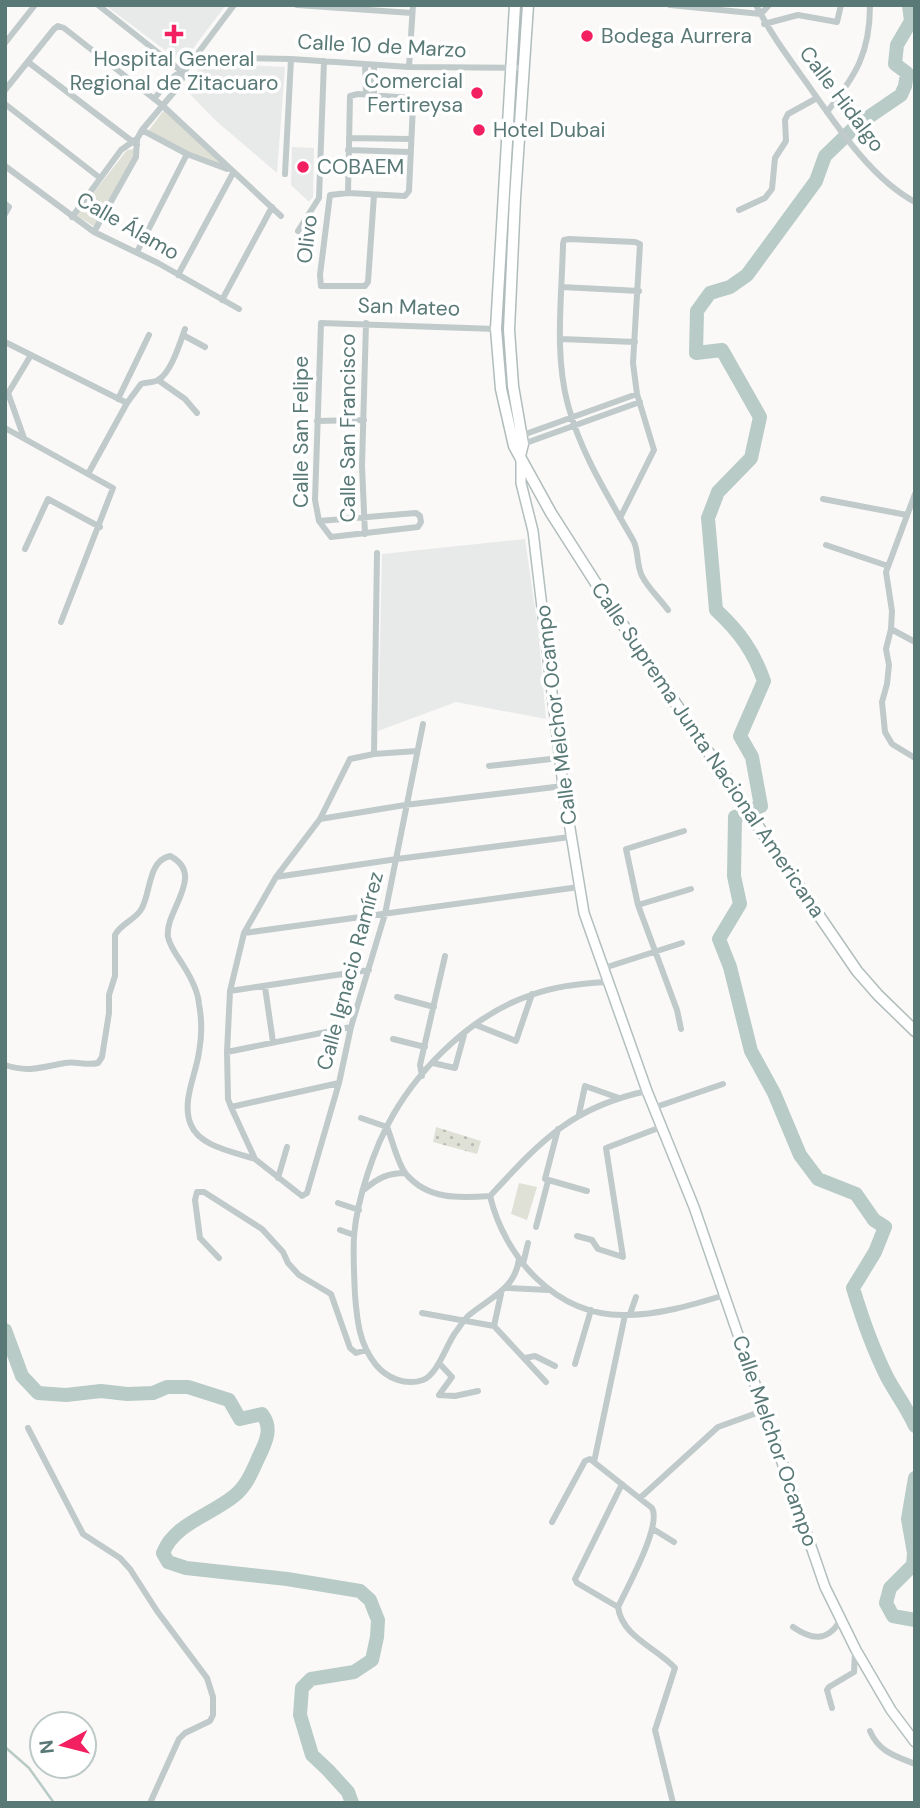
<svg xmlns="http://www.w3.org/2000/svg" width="920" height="1808" viewBox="0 0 920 1808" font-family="'DM Sans',sans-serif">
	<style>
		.built { fill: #e8eae9 }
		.grass { fill: #dfe0d6 }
		.park { fill: url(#park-dots) }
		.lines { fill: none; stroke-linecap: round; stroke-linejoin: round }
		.stream { stroke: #b8cbc6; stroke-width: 2.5 }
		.river { stroke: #b8cbc6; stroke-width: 14 }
		.secondary-casing { stroke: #b2bfbe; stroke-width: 12 }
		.primary-casing { stroke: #b1bdbc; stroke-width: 13 }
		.street { stroke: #c0caca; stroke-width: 6 }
		.secondary { stroke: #fff; stroke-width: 9 }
		.primary { stroke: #fff; stroke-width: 10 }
		.poi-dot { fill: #f22060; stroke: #fff; stroke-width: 2.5 }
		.labels { text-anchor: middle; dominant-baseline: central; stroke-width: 7; stroke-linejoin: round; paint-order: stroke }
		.poi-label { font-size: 21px; fill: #597976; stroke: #fff; text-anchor: start }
		.street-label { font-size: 21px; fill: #597976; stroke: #fff }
	</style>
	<defs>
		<pattern id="park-dots" width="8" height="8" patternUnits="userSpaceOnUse" patternTransform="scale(1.75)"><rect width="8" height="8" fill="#dfe0d6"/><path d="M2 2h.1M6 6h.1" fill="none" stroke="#b8bab2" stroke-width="1.8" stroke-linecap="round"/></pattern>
	</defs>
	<rect width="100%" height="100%" fill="#faf9f8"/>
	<!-- built -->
	<path class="built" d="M105 5H226L182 63Z
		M206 63 285 67 277 173 215 120 186 90 193 74Z
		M292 147 314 148 313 197 309 202 291 185Z
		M525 539 538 629 546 719 456 702 378 731 382 554Z"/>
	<!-- grass -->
	<path class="grass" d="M164 110 225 167 184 151 149 130Z
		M134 149 133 157 95 227 76 215 127 150Z
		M519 1183 537 1187 527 1220 511 1214Z"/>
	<!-- park -->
	<path class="park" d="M436 1127 481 1141 477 1154 433 1142Z"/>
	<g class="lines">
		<!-- stream -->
		<path class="stream" d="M5 1747 29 1768 54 1803"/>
		<!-- river -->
		<path class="river" d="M909 5 911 21 897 45 895 64 907 73 905 86 901 95 857 125 825 156 816 181 747 275 730 287 710 293 697 311 696 353 722 350 760 417 751 458 718 492 708 518 716 610C739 631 754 652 764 681L740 736 752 757 761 806 735 817 734 876 740 904 719 939 730 967 751 1051 774 1093 800 1155 818 1179 856 1194 874 1220 885 1227 875 1252 853 1288C862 1318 873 1349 887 1377 896 1394 907 1408 915 1426
			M5 1330 22 1376 38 1393 66 1395 101 1391 127 1394 153 1393 167 1387H188L229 1400 240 1419 262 1414C271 1426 268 1437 262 1450 254 1466 249 1484 234 1496 211 1515 174 1524 163 1553L168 1562 186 1568 287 1579 360 1591 370 1600 378 1620 377 1637 372 1660 354 1672 311 1679 302 1688 300 1715 312 1755 328 1770 348 1792 352 1803
			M915 1478 908 1519 914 1553 913 1565 890 1588 886 1603 893 1616 915 1620"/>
		<!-- secondary casing -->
		<g class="secondary-casing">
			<path id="secondary" d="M521 459V483L533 531 563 786 584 913 647 1091 694 1207 825 1587 856 1650 891 1710 915 1742"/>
		</g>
		<!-- primary casing -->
		<g class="primary-casing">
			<path id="primary" d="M515 5 496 329 501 389 514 446 551 513 613 610 766 838 857 971 878 995 915 1031
				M520 456 523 444 513 386 509 330 515 198 528 5"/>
		</g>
		<!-- street -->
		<path class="street" d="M98 5 185 74
			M297 5 412 13
			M670 5 761 14
			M756 5C770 33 788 57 806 82 835 123 870 178 915 202
			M761 14 769 5
			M764 24 798 15 837 22 841 5
			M5 43 35 5
			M196 57 291 59 409 67 525 68
			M28 62 137 145
			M365 64 366 94
			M409 67 413 5
			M5 90 54 29 58 26 64 28 162 105 281 216
			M374 95V65
			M154 99 170 79 185 69
			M5 104 100 178
			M827 112C856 75 870 53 870 5
			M142 130 187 154 227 169
			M349 138 411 139
			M348 150 410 152
			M5 166 94 232 158 263 239 309
			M285 174 291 59
			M348 193 350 96 358 94 410 98 413 105 409 191 405 196 348 193 330 195 320 275 321 286H365L368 282 374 195
			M5 204 9 207 5 214
			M739 210 765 198 772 189 775 158 786 141 785 120 788 114 817 98
			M72 217 121 150 135 140
			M298 231 319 198 324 61
			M94 232 136 157 137 139 142 130 179 86 186 69 234 5
			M137 252 187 154
			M178 275 233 173
			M562 287 639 291
			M222 300 272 207
			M183 335 205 347
			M561 339 635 342
			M5 342 127 403
			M158 380 185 399 197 413
			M5 391 8 393 24 438
			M7 395 31 355
			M118 399 149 335
			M317 421 364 420
			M5 428 113 488 61 622
			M520 436 637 394
			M523 444 640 402
			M88 474 127 403 141 384C146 382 153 383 158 380 171 373 180 343 185 329
			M915 494 886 572 892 611 891 629 886 649 889 665 887 684 882 702 885 732 892 744 915 758
			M823 499 907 515
			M620 518 654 450 637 394 633 363 640 244 635 242 569 239 564 240 563 244C562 296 554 354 568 405 581 454 608 496 633 540 639 550 636 564 642 576 648 588 660 599 668 610
			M319 521 416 513 420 516 421 522 418 527 331 537 319 521 315 500 321 323 496 329
			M365 534 362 466 366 323
			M826 545 888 566
			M25 549 48 499 100 527
			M891 629 915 642
			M417 751 374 754 350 759 320 819 276 877 244 933 230 991 227 1052 228 1099 231 1107 255 1159 302 1196 307 1193 339 1083 351 1027 385 914 423 724
			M374 754 377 553
			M489 766 560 758
			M320 819 405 805 563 786
			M276 877 397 859 570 837
			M638 905 691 889
			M244 933 579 887
			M604 968 682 943
			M265 987 273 1042
			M230 991 369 970
			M397 997 434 1007
			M476 1025 516 1041 532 994
			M681 1029 677 1010 638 905 626 849 684 831
			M393 1039 425 1047
			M227 1052 351 1027
			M433 1063 455 1068 464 1035
			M5 1065C29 1073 42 1067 65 1063 76 1061 87 1066 98 1063L102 1057 109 1013V995L115 976V935C121 923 136 920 142 908 151 891 148 861 170 856 207 875 164 911 168 937 170 947 178 957 183 965 190 976 198 991 199 1004 202 1020 202 1036 199 1052 196 1075 181 1102 191 1125 200 1147 235 1152 255 1159
			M422 1076 420 1065 445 956
			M231 1107 339 1083
			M653 1108 723 1084
			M579 1114 585 1086 619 1098
			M361 1118 387 1127
			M387 1127C392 1139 398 1165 406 1174 428 1200 459 1198 490 1196 540 1142 571 1107 647 1091
			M558 1129 545 1179 587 1191
			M278 1178 287 1147
			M365 1189C378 1178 388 1173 405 1173
			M490 1196C505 1258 556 1316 625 1315 659 1315 692 1305 725 1295
			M338 1203 359 1210
			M536 1227 548 1181
			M340 1230 354 1235
			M577 1236 592 1240 598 1249 623 1257 606 1148 661 1127
			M219 1258 200 1238 195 1200 197 1192H204L262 1229 283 1252 288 1263 299 1275 331 1294 350 1348 356 1353 366 1350
			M519 1259C515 1290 489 1298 468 1316 463 1321 459 1328 455 1333 446 1346 437 1375 423 1380 405 1386 387 1378 376 1365 359 1344 357 1320 355 1295 354 1275 353 1256 354 1236 357 1199 374 1148 393 1115 422 1065 474 1014 531 995 556 986 583 983 609 982
			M523 1264 528 1243
			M507 1288 548 1290
			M422 1313 494 1326 546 1382
			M630 1314 636 1297
			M494 1326 501 1294
			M525 1358 535 1356 555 1366
			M575 1364 591 1310
			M439 1395 452 1377 439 1363
			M439 1395 455 1396 478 1391
			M28 1428 83 1534 120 1558 130 1569 157 1611 207 1678 213 1697V1715L210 1721 185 1733 179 1739 150 1803
			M594 1462 625 1315
			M622 1484 575 1579 577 1583 618 1607C622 1637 657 1648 675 1668L655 1730 673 1803
			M640 1498 718 1427 765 1410
			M552 1522 585 1461 590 1459 652 1508C662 1525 627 1588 618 1607
			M653 1529 674 1542
			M793 1627C812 1640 827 1642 840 1621
			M832 1708 827 1690 829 1687 854 1672 855 1652
			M870 1731C878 1751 895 1756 915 1764"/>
		<!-- secondary -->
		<use href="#secondary" class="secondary"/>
		<!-- primary -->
		<use href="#primary" class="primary"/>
	</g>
	<!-- markers -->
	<g class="poi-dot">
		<path d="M170.5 23.5h7v7h7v7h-7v7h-7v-7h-7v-7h7z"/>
		<circle cx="587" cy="36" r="7"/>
		<circle cx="477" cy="93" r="7"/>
		<circle cx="479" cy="130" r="7"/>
		<circle cx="303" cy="167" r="7"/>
	</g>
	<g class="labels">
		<!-- poi labels -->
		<g class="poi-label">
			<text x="601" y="36">Bodega Aurrera</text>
			<text x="174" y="59" text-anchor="middle">Hospital General<tspan x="174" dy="24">Regional de Zitacuaro</tspan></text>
			<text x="463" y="81" text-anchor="end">Comercial<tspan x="463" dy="24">Fertireysa</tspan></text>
			<text x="493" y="130">Hotel Dubai</text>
			<text x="317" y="167">COBAEM</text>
		</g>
		<!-- street labels -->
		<g class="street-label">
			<text transform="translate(382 46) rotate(3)">Calle 10 de Marzo</text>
			<text transform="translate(842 99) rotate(53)">Calle Hidalgo</text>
			<text transform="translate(128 226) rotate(30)">Calle Álamo</text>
			<text transform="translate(307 239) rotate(-83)">Olivo</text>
			<text transform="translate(409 307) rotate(2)">San Mateo</text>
			<text transform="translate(348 428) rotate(-90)">Calle San Francisco</text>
			<text transform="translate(301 432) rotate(-90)">Calle San Felipe</text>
			<text transform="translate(556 715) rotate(-97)">Calle Melchor Ocampo</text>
			<text transform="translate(708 750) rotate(56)">Calle Suprema Junta Nacional Americana</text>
			<text transform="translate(350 971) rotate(-75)">Calle Ignacio Ramírez</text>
			<text transform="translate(775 1441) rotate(71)">Calle Melchor Ocampo</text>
		</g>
	</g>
	<!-- border -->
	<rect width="920" height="1808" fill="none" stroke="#597976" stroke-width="14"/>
	<!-- north arrow -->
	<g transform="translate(63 1745) rotate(263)"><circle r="33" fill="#ffffff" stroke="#bdc9c8" stroke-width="2"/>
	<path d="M0-5L12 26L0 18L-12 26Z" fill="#f22060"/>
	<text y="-10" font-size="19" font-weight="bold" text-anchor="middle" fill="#597976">N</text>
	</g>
</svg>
